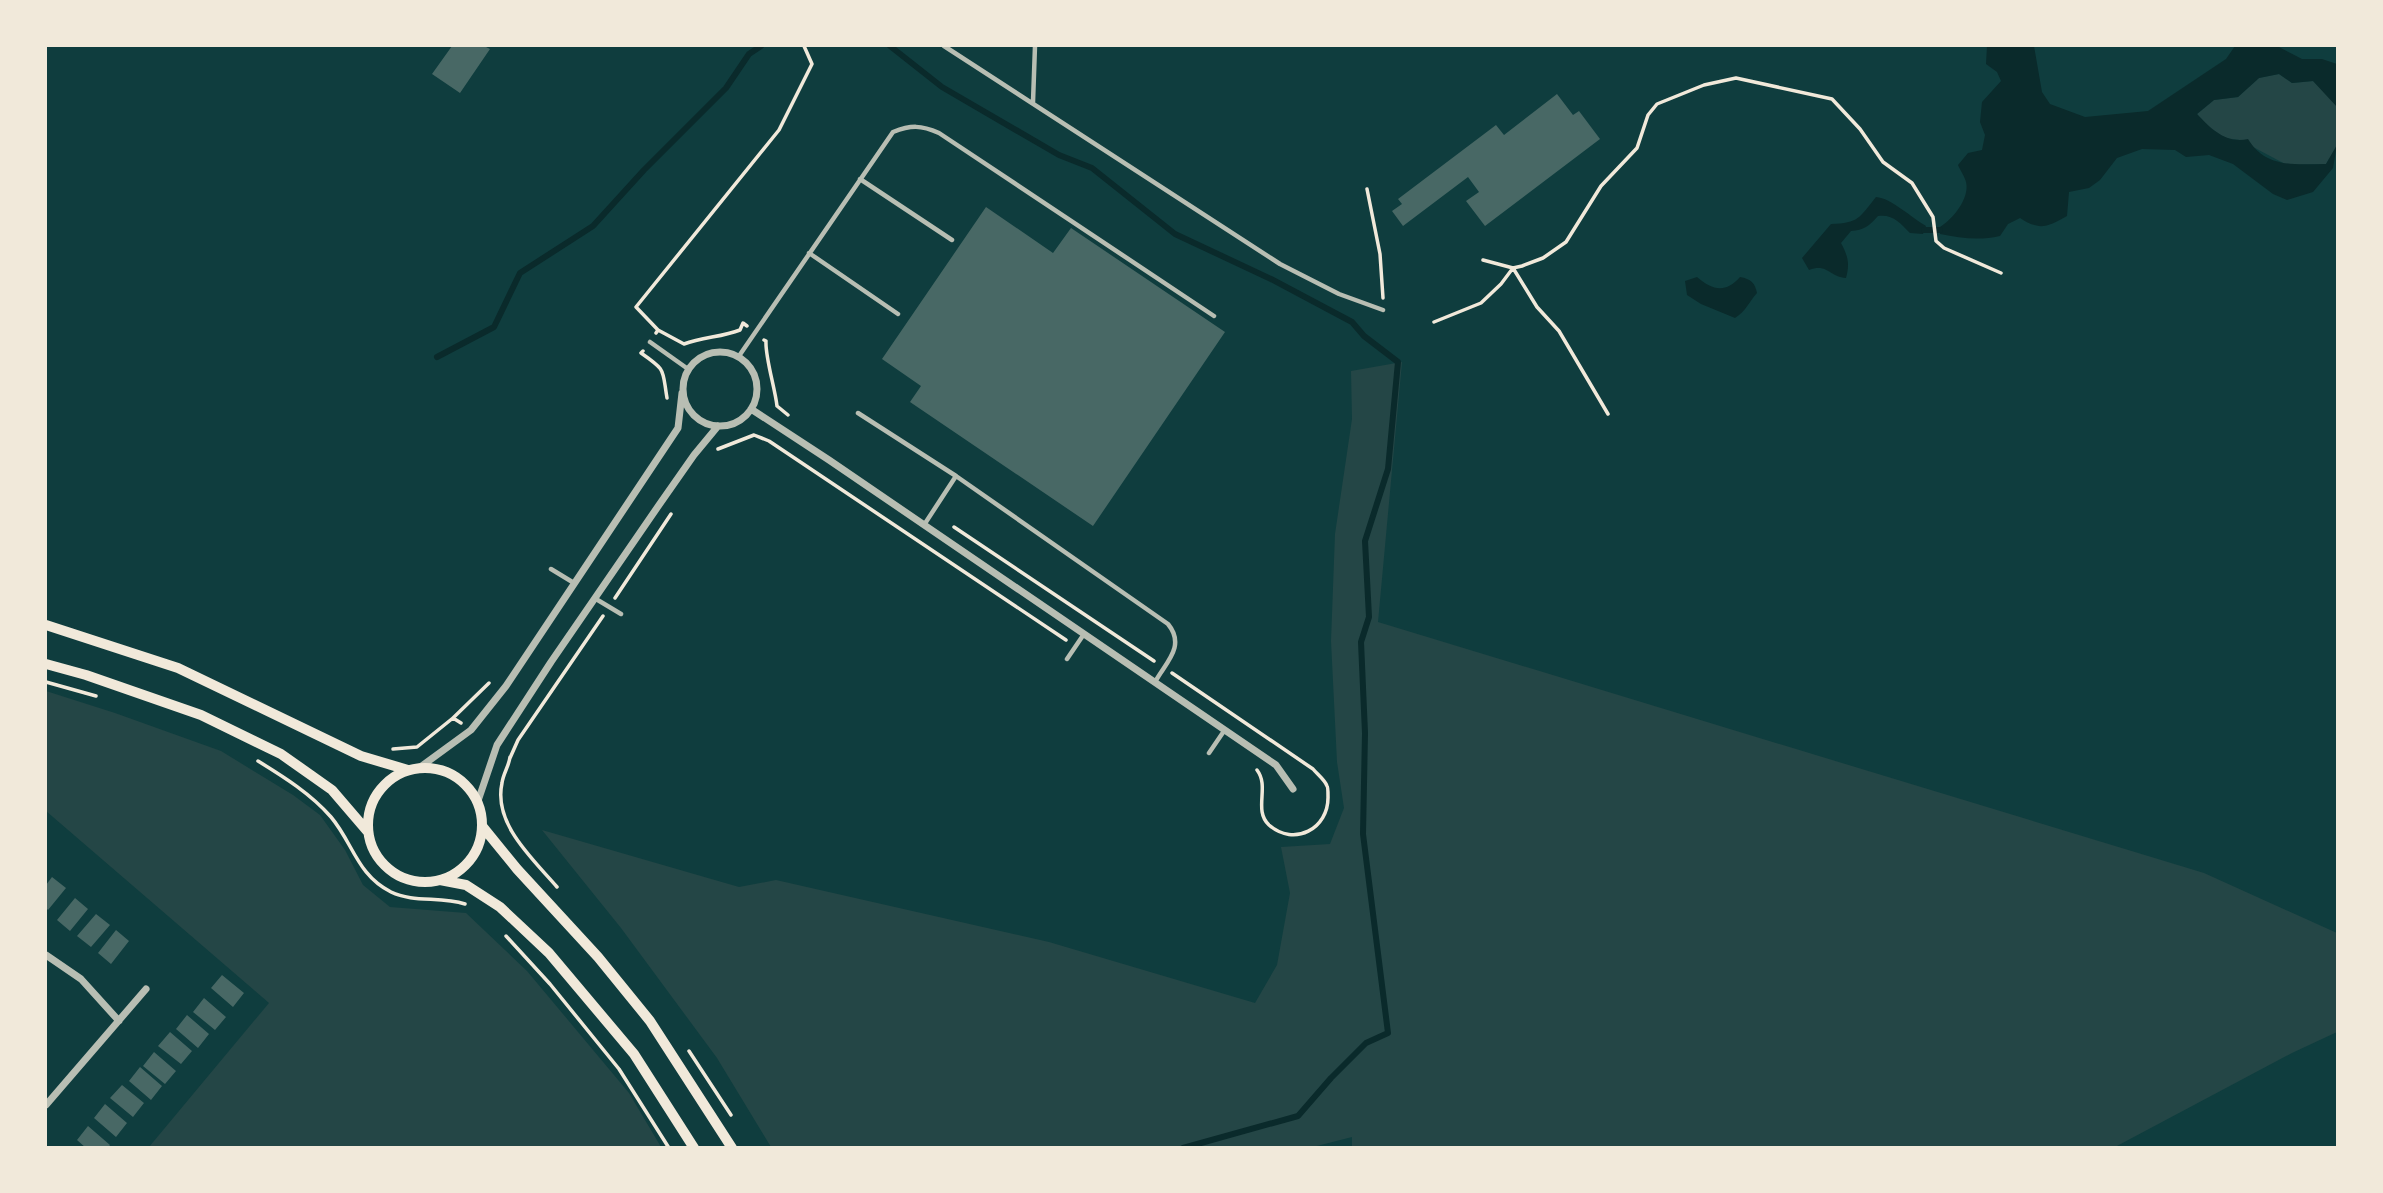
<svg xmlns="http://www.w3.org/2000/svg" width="2383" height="1193" viewBox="0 0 2383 1193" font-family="Arial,sans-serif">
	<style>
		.green { fill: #244646 }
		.water { fill: #0a2a2b }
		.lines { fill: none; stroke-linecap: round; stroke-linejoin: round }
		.stream { stroke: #0a2a2b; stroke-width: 6 }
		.building { fill: #486865 }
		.path { stroke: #f1e9da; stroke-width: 3.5 }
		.service { stroke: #b8beb3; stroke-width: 4.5 }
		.minor { stroke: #b8beb3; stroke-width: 7 }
		.secondary { stroke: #f1e9da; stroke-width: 10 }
	</style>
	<rect width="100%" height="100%" fill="#0f3d3e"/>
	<!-- green -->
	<path class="green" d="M2279 74 2292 83 2313 81 2337 104V145L2326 164 2287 165 2240 140 2225 138 2209 127 2197 114 2214 100 2238 97 2259 78Z
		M1402 362 1378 622 2204 873 2337 933V1032L2292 1053 2115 1147 1352 1148V1137L1309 1148 771 1147 717 1058 621 928 542 830 739 887 776 880 1049 942 1255 1003 1277 965 1290 893 1281 847 1330 844 1344 808 1337 762 1331 641 1335 534 1352 419 1351 371Z
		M46 691 115 713 221 751 293 795 320 815 345 850 363 885 390 907 466 913 527 971 629 1093 661 1147H149L269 1003 46 811Z"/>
	<!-- water -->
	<path class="water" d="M1987 46H2034L2042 92 2050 104 2085 117 2148 111 2226 59 2235 46H2277L2302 59H2322L2337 64V107L2313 81 2292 83 2279 74 2259 78 2238 97 2214 100 2197 114C2211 129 2226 144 2248 139 2266 169 2296 164 2326 164L2337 145 2333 168 2313 192 2287 200 2273 194 2233 164 2209 155 2186 157 2175 150 2142 149 2117 158 2100 180 2089 188 2069 192 2067 216C2047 227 2040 231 2020 218L2008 224 2000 236C1978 241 1961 238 1940 234V227C1953 219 1970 198 1966 182 1965 177 1960 170 1958 165L1968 153 1982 150 1985 135 1980 122 1982 102 2001 81 1997 72 1986 64Z
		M1876 197C1891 198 1912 218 1926 226L1923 234 1910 233C1900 223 1893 214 1878 216 1869 226 1864 230 1851 231L1841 243C1848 256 1850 264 1846 278 1829 277 1828 263 1809 270L1802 258 1831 224C1859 223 1859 218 1876 197Z
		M1697 277C1713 291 1726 293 1740 277 1751 279 1755 283 1757 293 1749 302 1746 311 1735 318L1701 304 1687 295 1685 281Z"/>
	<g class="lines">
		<!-- stream -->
		<path class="stream" d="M890 46 942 87 1059 155 1092 168 1175 234 1271 279 1352 322 1364 336 1398 362 1388 469 1365 541 1369 617 1361 642 1365 733 1363 834 1388 1033 1366 1043 1331 1078 1298 1116 1183 1148
			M1924 230H1940
			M437 357 494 327 520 273 593 226 644 170 726 88 749 54 761 46"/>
	</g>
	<!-- building -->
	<path class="building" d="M452 46H484L490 49 460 93 432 74Z
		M1557 94 1573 115 1579 111 1600 139 1485 226 1466 201 1479 192 1468 177 1403 226 1392 211 1402 204 1398 199 1496 125 1504 135Z
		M986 207 1053 253 1071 228 1225 332 1093 526 910 402 921 386 882 359Z
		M52 877 66 888 48 910 46 908V885Z
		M75 898 88 909 70 931 57 920Z
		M96 914 110 925 91 947 77 936Z
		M116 930 129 941 111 964 98 953Z
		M222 975 244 993 233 1007 211 988Z
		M204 998 226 1017 215 1030 193 1012Z
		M187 1015 209 1034 198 1048 176 1029Z
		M170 1032 192 1051 181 1064 158 1046Z
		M154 1052 176 1071 165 1084 143 1066Z
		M140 1067 162 1086 151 1100 129 1081Z
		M122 1085 144 1103 133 1117 110 1098Z
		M105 1104 127 1123 116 1137 94 1118Z
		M88 1126 110 1145 108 1148H86L77 1140Z"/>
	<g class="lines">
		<!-- path -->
		<path class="path" d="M1367 189 1380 254 1383 298
			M1483 260 1513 268 1522 266 1543 258 1566 242 1601 186 1637 148 1648 115 1657 104 1704 85 1736 78 1832 99 1860 129 1883 162 1912 183 1933 217 1936 241 1944 248 2001 273
			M1434 322 1481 303 1501 284 1513 268 1537 307 1559 331 1608 414
			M658 330 636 307 779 130 812 64 804 46
			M656 333 658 330 684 344C703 337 722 337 740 330L743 323 747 326
			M764 340 766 341C765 357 775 388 777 406L788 415
			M643 351 641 353C667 371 662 369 667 398
			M718 449 754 435 769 441 1066 640
			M954 527 1154 661
			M615 598 671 514
			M1172 673 1313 769C1317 774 1325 780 1327 786 1328 787 1328 795 1328 796 1329 829 1294 847 1269 825 1253 810 1270 787 1257 770
			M46 682 96 696
			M453 718 489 683
			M393 749 417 747 453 718 461 723
			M510 757C509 766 503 774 502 783 493 824 533 859 557 887
			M510 758 518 740 603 616
			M258 761C284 777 311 794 331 817 353 843 357 875 391 892 414 903 440 896 465 904
			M506 936 550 984 619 1069 669 1148
			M689 1051 731 1115"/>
		<!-- service -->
		<path class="service" d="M944 46 1280 264 1339 294 1383 310
			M1033 102 1035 46
			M860 179 952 240
			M809 253 898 314
			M650 342 688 369
			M739 356 893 132C911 125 921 125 939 133L1214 316
			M858 413 956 476 1168 624C1186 646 1166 662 1155 682
			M924 525 956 476
			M551 569 574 583
			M596 599 621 614
			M1067 659 1084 634
			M1209 753 1224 731"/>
		<!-- minor -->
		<path class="minor" d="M683 389a37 37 0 1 1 74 0a37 37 0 1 1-74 0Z
			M751 409 829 460 1276 765 1293 789
			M419 768 471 730 506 686 678 428 682 393
			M478 801 497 745 551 662 659 505 694 455 718 426
			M46 955 81 979 119 1021
			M46 1105 146 989"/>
		<!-- secondary -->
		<path class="secondary" d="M46 625 178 668 361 756 408 770
			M46 664 86 675 201 715 281 754 332 790 368 832
			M368 825a57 57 0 1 1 114 0a57 57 0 1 1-114 0Z
			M482 826 517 869 598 957 650 1021 732 1148
			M440 880 466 885 500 907 549 953 634 1054 694 1148"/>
	</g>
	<!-- border -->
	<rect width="2383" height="1193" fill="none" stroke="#f1e9da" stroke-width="94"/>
</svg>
